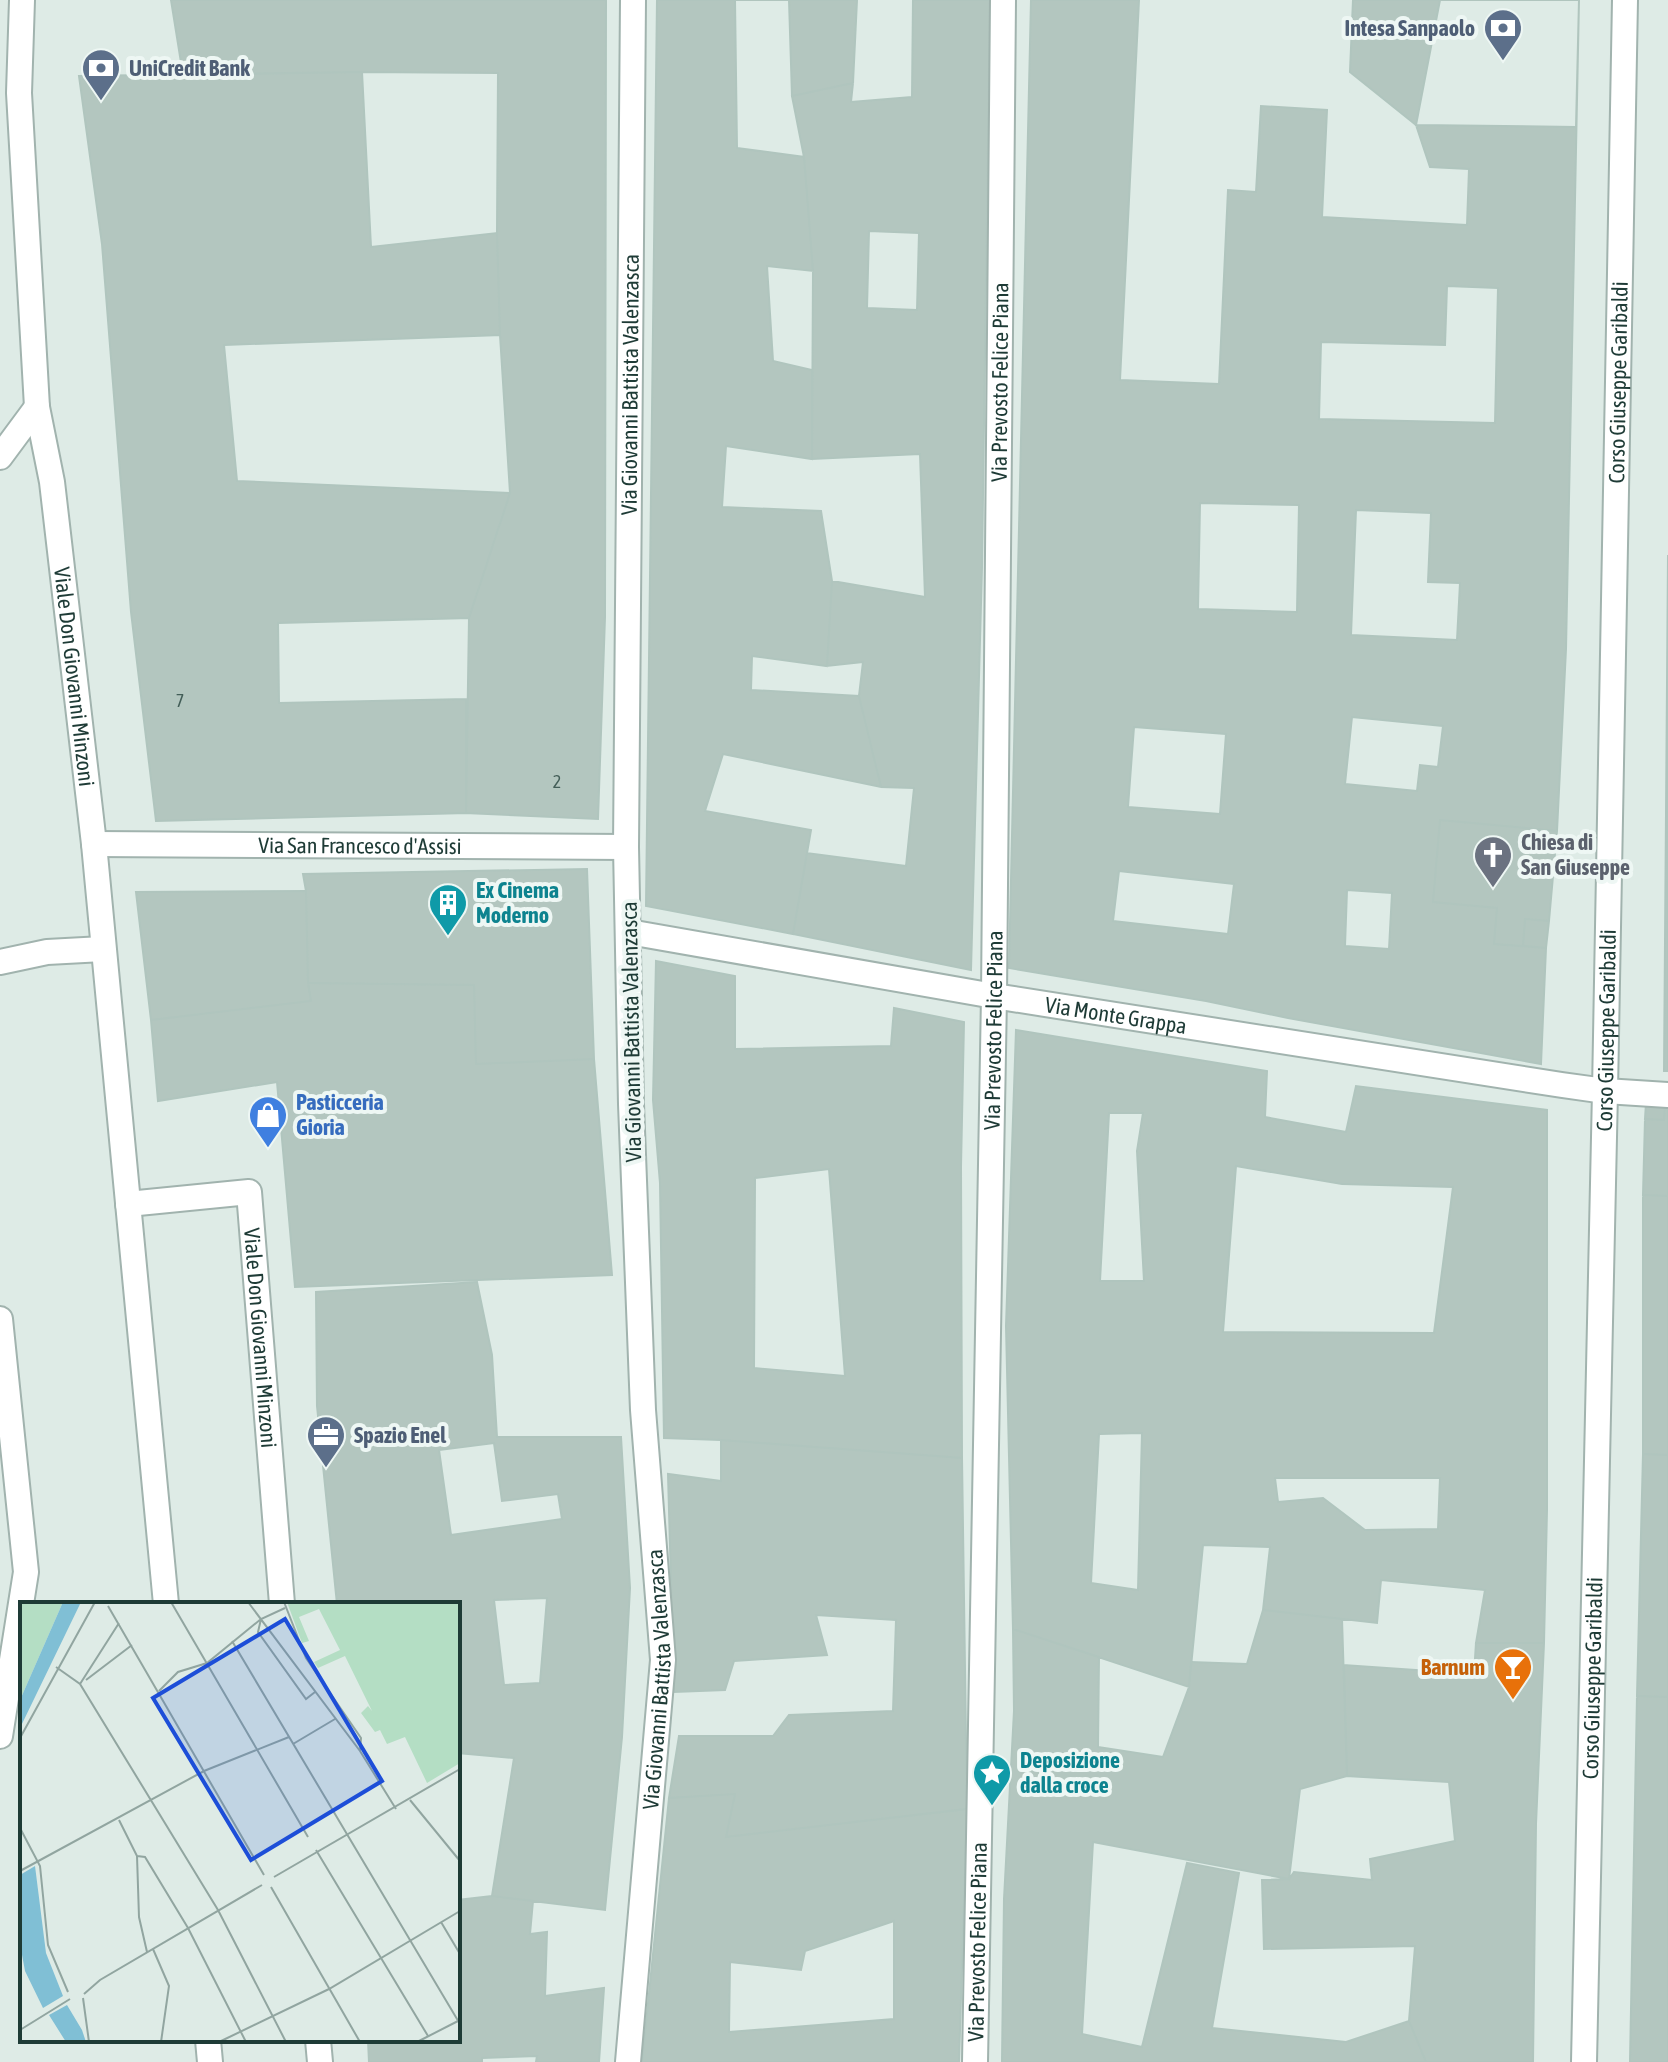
<svg xmlns="http://www.w3.org/2000/svg" width="1668" height="2062" viewBox="0 0 1668 2062" font-family="'Asap Condensed',sans-serif">
	<style>
		.building { fill: #b3c6bf; stroke: #b0c5be; stroke-width: 2; fill-rule: evenodd }
		.lines { fill: none; stroke-linecap: round; stroke-linejoin: round }
		.street-casing { stroke: #a1b3ae; stroke-width: 28 }
		.street { stroke: #fff; stroke-width: 24 }
		.labels { text-anchor: middle; dominant-baseline: central; stroke-width: 8; stroke-linejoin: round; paint-order: stroke }
		.number-label { font-size: 18px; fill: #435e58 }
		.service-label { font-size: 22px; font-weight: bold; fill: #4e5e75; stroke: #eef7f4; text-anchor: start }
		.street-label { font-size: 22px; fill: #1e3b36; stroke: #eef7f4 }
		.worship-label { font-size: 22px; font-weight: bold; fill: #5b616d; stroke: #eef7f4; text-anchor: start }
		.culture-label { font-size: 22px; font-weight: bold; fill: #0d838f; stroke: #eef7f4; text-anchor: start }
		.shop-label { font-size: 22px; font-weight: bold; fill: #366cbe; stroke: #eef7f4; text-anchor: start }
		.food-label { font-size: 22px; font-weight: bold; fill: #c56008; stroke: #eef7f4; text-anchor: end }
		.inset-road { fill: none; stroke: #91a5a0; stroke-width: 2 }
		.view { fill: #1d4ed8; fill-opacity: 0.15; stroke: #1d4ed8; stroke-width: 4 }
		.inset-edge { fill: none; stroke: #1e3b36; stroke-width: 4 }
	</style>
	<rect width="100%" height="100%" fill="#deebe6"/>
	<!-- building -->
	<path class="building" d="M171 0H606L605 617 598 819 466 813 469 618 510 493 500 335 497 233 498 73 362 72 183 75Z
		M657 0H857L853 83 792 96 789 0H735L737 148 804 157 813 271 767 266 773 361 812 370V459L726 446 722 507 821 511 832 581 827 666 752 656 751 690 859 696 881 787 723 754 705 811 811 830 793 934 646 906Z
		M913 0H990L982 567 971 970 793 934 807 853 906 866 914 788 881 787 859 696 863 662 827 666 832 581 925 597 920 454 812 459 813 271 804 157 792 96 853 83 851 102 912 97ZM869 231 919 233 917 310 867 308Z
		M1031 0H1139L1120 380 1219 384 1228 190 1256 192 1261 106 1327 110 1322 217 1467 225 1469 169 1430 167 1416 125 1350 72 1353 0H1579L1566 649 1557 831 1440 820 1433 902 1497 908 1494 944 1546 948 1541 1064 1288 1018 1206 1001 1009 968ZM1447 286 1498 288 1495 423 1319 419 1321 342 1445 345ZM1200 503 1299 505 1297 612 1198 609ZM1356 510 1431 513 1428 582 1460 583 1457 640 1351 635ZM1352 717 1443 726 1438 767 1420 765 1417 791 1345 784ZM1134 727 1226 734 1220 814 1128 807ZM1119 871 1234 884 1228 934 1113 921ZM1347 890 1392 893 1389 949 1345 946Z
		M1440 0H1579L1576 127 1416 125Z
		M362 72 371 247 497 233 500 335 224 345 237 481 510 493 469 618 278 623 279 703 466 699V813L156 821 131 612 102 244 79 76Z
		M1668 555V1071H1664Z
		M1440 820 1557 831 1549 921 1525 919 1523 946 1494 944 1497 908 1433 902Z
		M587 869 594 1059 476 1064 474 985 308 983 306 891 303 874Z
		M306 891 308 983 311 1001 151 1020 136 892Z
		M1525 919 1549 921 1546 948 1523 946Z
		M656 961 735 976V1049L891 1046 894 1008 964 1022 961 1167 962 1458 721 1440 664 1438 660 1183 653 1100ZM829 1169 845 1376 754 1368 755 1178Z
		M308 983 474 985 476 1064 594 1059 612 1275 295 1287 277 1082 158 1101 151 1020 311 1001Z
		M1016 1030 1267 1071 1265 1117 1346 1132 1356 1086 1547 1110V1510L1544 1643H1476L1485 1590 1381 1580 1377 1623 1263 1610 1270 1547 1203 1545 1189 1687 1013 1629 1006 1326ZM1109 1113H1143L1137 1151 1144 1281H1100ZM1236 1166 1342 1184 1453 1187 1434 1333 1223 1332ZM1142 1433 1138 1590 1091 1583 1099 1434ZM1275 1478H1440L1438 1529 1365 1530 1323 1498 1278 1502Z
		M1646 1103H1665L1664 1120 1645 1119Z
		M1665 1103 1668 1104V1196L1643 1195 1645 1119 1664 1120Z
		M1643 1195 1668 1196V1455L1643 1454Z
		M477 1282 492 1355 497 1437H621L630 1588 622 1737 605 1910 492 1896 514 1758 458 1753V1604H337L317 1406 316 1292ZM494 1443 502 1501 558 1494 562 1519 451 1535 439 1450ZM547 1598 540 1683 504 1685 494 1600Z
		M721 1440 962 1458 967 1809 726 1837 735 1794 669 1798 679 1736H773L789 1715 893 1711 896 1620 816 1615 827 1655 734 1661 725 1690 674 1692 668 1474 721 1481Z
		M1643 1454 1668 1455V1697L1637 1696Z
		M1263 1610 1342 1619 1347 1776 1300 1789 1289 1879 1093 1842 1082 2034 1142 2047 1187 1863 1239 1873 1212 2028 1346 2042 1409 2021 1426 2062H1002L1004 1899 1014 1711 1013 1629 1099 1657 1098 1747 1163 1757 1189 1687 1191 1662 1247 1664Z
		M1476 1643H1544L1536 1824 1533 2062H1426L1409 2021 1415 1946 1264 1949 1262 1880 1289 1879 1294 1872 1372 1880 1370 1859 1455 1841 1449 1782 1347 1776 1344 1665 1474 1674Z
		M1637 1696 1668 1697V2062H1630Z
		M735 1794 726 1837 967 1809 959 2062H642L669 1798ZM894 1921V2019L729 2032 730 1962 801 1970 805 1951Z
		M492 1896 533 1901 530 1934 547 1932 545 1996 604 1988 599 2062H536L537 2056 482 2058V2062H369L368 2040H458V1900Z"/>
	<g class="lines">
		<!-- street casing -->
		<g class="street-casing">
			<g id="street">
				<path id="s1" d="M22 0 19 93 37 407 52 482 94 844 166 1604"/>
				<path d="M0 457 37 407"/>
				<path id="s2" d="M94 844 626 847"/>
				<path id="s3" d="M629 932 994 996 1562 1085 1605 1091 1668 1095"/>
				<path d="M0 962 47 952 103 949"/>
				<path id="s4" d="M128 1204 249 1192 282 1604"/>
				<path d="M0 1319 26 1572 0 1736"/>
				<path d="M208 2040 210 2062"/>
				<path d="M318 2040 320 2062"/>
				<path id="s5" d="M628 2062 663 1660 643 1410 631 1104 626 847 633 0"/>
				<path id="s6" d="M975 2062 994 996 1003 0"/>
				<path id="s7" d="M1584 2062 1605 1091 1625 0"/>
			</g>
		</g>
		<!-- street -->
		<use href="#street" class="street"/>
	</g>
	<!-- icons -->
	<defs>
		<g id="bank-pin" transform="scale(2)"><path d="M0 17L-7.5 6A9.5 9.5 0 1 1 7.5 6Z" fill="#5c6f8a" stroke="#eef7f4"/><path d="M-6-4H6V4H-6ZM0-2.3a2.3 2.3 0 1 0 0 4.6a2.3 2.3 0 1 0 0-4.6Z" fill="#fff"/></g>
		<g id="church-pin" transform="scale(2)"><path d="M0 17L-7.5 6A9.5 9.5 0 1 1 7.5 6Z" fill="#6b7280" stroke="#eef7f4"/><path d="M-1.2-6h2.4v3.5h3.3v2.4h-3.3V6h-2.4V-.1h-3.3v-2.4h3.3Z" fill="#fff"/></g>
		<g id="building-pin" transform="scale(2)"><path d="M0 17L-7.5 6A9.5 9.5 0 1 1 7.5 6Z" fill="#0f9aa8" stroke="#eef7f4"/><path d="M-4-6H4V6H1V3H-1V6H-4ZM-2.5-4.3h1.7v1.8h-1.7ZM.8-4.3h1.7v1.8H.8ZM-2.5-1h1.7V.8h-1.7ZM.8-1h1.7V.8H.8Z" fill="#fff"/></g>
		<g id="shop-pin" transform="scale(2)"><path d="M0 17L-7.5 6A9.5 9.5 0 1 1 7.5 6Z" fill="#3f7fe0" stroke="#eef7f4"/><path d="M-5-2.5h2.3a2.7 3.5 0 0 1 5.4 0H5L5.5 6h-11ZM-1.5-2.5h3a1.5 2.3 0 0 0-3 0Z" fill="#fff"/></g>
		<g id="office-pin" transform="scale(2)"><path d="M0 17L-7.5 6A9.5 9.5 0 1 1 7.5 6Z" fill="#5c6f8a" stroke="#eef7f4"/><path d="M-6-3h4V-5.5h4V-3h4V5H-6ZM-1-4.5V-3h2v-1.5ZM-6 0V1H6V0Z" fill="#fff"/></g>
		<g id="bar-pin" transform="scale(2)"><path d="M0 17L-7.5 6A9.5 9.5 0 1 1 7.5 6Z" fill="#e8710a" stroke="#eef7f4"/><path d="M-6-5H6L.8 .8V4.5H3.5V6h-7V4.5H-.8V.8Z" fill="#fff"/></g>
		<g id="sight-pin" transform="scale(2)"><path d="M0 17L-7.5 6A9.5 9.5 0 1 1 7.5 6Z" fill="#0f9aa8" stroke="#eef7f4"/><path d="M0-6L1.8-2.2L6-1.7L2.9 1.2L3.7 5.4L0 3.3L-3.7 5.4L-2.9 1.2L-6-1.7L-1.8-2.2Z" fill="#fff"/></g>
	</defs>
	<g fill-rule="evenodd">
		<use href="#bank-pin" x="1503" y="28"/>
		<use href="#bank-pin" x="101" y="68"/>
		<use href="#church-pin" x="1493" y="855"/>
		<use href="#building-pin" x="448" y="903"/>
		<use href="#shop-pin" x="268" y="1115"/>
		<use href="#office-pin" x="326" y="1435"/>
		<use href="#bar-pin" x="1513" y="1667"/>
		<use href="#sight-pin" x="992" y="1773"/>
	</g>
	<g class="labels">
		<!-- number labels -->
		<g class="number-label">
			<text x="180" y="700">7</text>
			<text x="557" y="781">2</text>
		</g>
		<!-- service labels -->
		<g class="service-label">
			<text x="1475" y="28" text-anchor="end">Intesa Sanpaolo</text>
			<text x="129" y="68">UniCredit Bank</text>
			<text x="354" y="1435">Spazio Enel</text>
		</g>
		<!-- street labels -->
		<g class="street-label">
			<text stroke="none"><textPath href="#s6" startOffset="1680">Via Prevosto Felice Piana</textPath></text>
			<text stroke="none"><textPath href="#s7" startOffset="1680">Corso Giuseppe Garibaldi</textPath></text>
			<text stroke="none"><textPath href="#s5" startOffset="1680">Via Giovanni Battista Valenzasca</textPath></text>
			<text stroke="none"><textPath href="#s1" startOffset="680">Viale Don Giovanni Minzoni</textPath></text>
			<text stroke="none"><textPath href="#s2" startOffset="266">Via San Francesco d'Assisi</textPath></text>
			<text stroke="none"><textPath href="#s3" startOffset="494">Via Monte Grappa</textPath></text>
			<text stroke="none"><textPath href="#s6" startOffset="1032">Via Prevosto Felice Piana</textPath></text>
			<text stroke="none"><textPath href="#s7" startOffset="1032">Corso Giuseppe Garibaldi</textPath></text>
			<text transform="translate(631 1032) rotate(-91)">Via Giovanni Battista Valenzasca</text>
			<text stroke="none"><textPath href="#s4" startOffset="268">Viale Don Giovanni Minzoni</textPath></text>
			<text stroke="none"><textPath href="#s5" startOffset="384">Via Giovanni Battista Valenzasca</textPath></text>
			<text stroke="none"><textPath href="#s7" startOffset="384">Corso Giuseppe Garibaldi</textPath></text>
			<text stroke="none"><textPath href="#s6" startOffset="120">Via Prevosto Felice Piana</textPath></text>
		</g>
		<!-- worship labels -->
		<g class="worship-label">
			<text x="1521" y="842">Chiesa di<tspan x="1521" dy="25">San Giuseppe</tspan></text>
		</g>
		<!-- culture labels -->
		<g class="culture-label">
			<text x="476" y="890">Ex Cinema<tspan x="476" dy="25">Moderno</tspan></text>
			<text x="1020" y="1760">Deposizione<tspan x="1020" dy="25">dalla croce</tspan></text>
		</g>
		<!-- shop labels -->
		<g class="shop-label">
			<text x="296" y="1102">Pasticceria<tspan x="296" dy="25">Gioria</tspan></text>
		</g>
		<!-- food labels -->
		<g class="food-label">
			<text x="1485" y="1667">Barnum</text>
		</g>
	</g>
	<!-- overview -->
	<g transform="translate(20 1602)">
		<rect width="440" height="440" fill="#deebe6"/>
		<path d="M0 0H43L0 98ZM267 0H440V161L407 181 385 135 367 142 360 128 355 130 341 111 348 104 352 109 325 54 298 66 294 60 320 48 299 7 279 15 289 39 282 41Z" fill="#b4dec4"/>
		<path d="M43 0H61L0 126V98ZM15 264 26 351 43 394 23 406 5 369 0 342V273ZM47 403 62 428 66 440H46L29 413Z" fill="#80bfd5"/>
		<path class="inset-road" d="M151 0 288 235M228 0 340 149 376 207M264 0 286 56 341 136 340 149M88 4 244 273M241 17 238 30 286 97 295 90M212 39 440 422M36 65 60 82 198 308 266 440M66 78 112 43M60 82 99 21M139 89 158 70 187 61 241 17 265 6M0 136 75 0M273 142 315 117M390 198 440 259M99 218 117 254 119 315 127 350M0 226 20 264 28 343 48 390M296 248 408 434M117 254 125 255 168 326 226 440M0 269 184 169 269 135M254 275 440 167M251 285 340 440M421 320 440 352M133 347 149 384 141 440M64 392 80 378 242 283M63 396 69 440M0 428 50 397M199 440 309 387 440 309M397 440 440 418"/>
		<path class="view" d="M265 17 362 179 231 258 133 96Z"/>
		<rect width="440" height="440" class="inset-edge"/>
	</g>
</svg>
